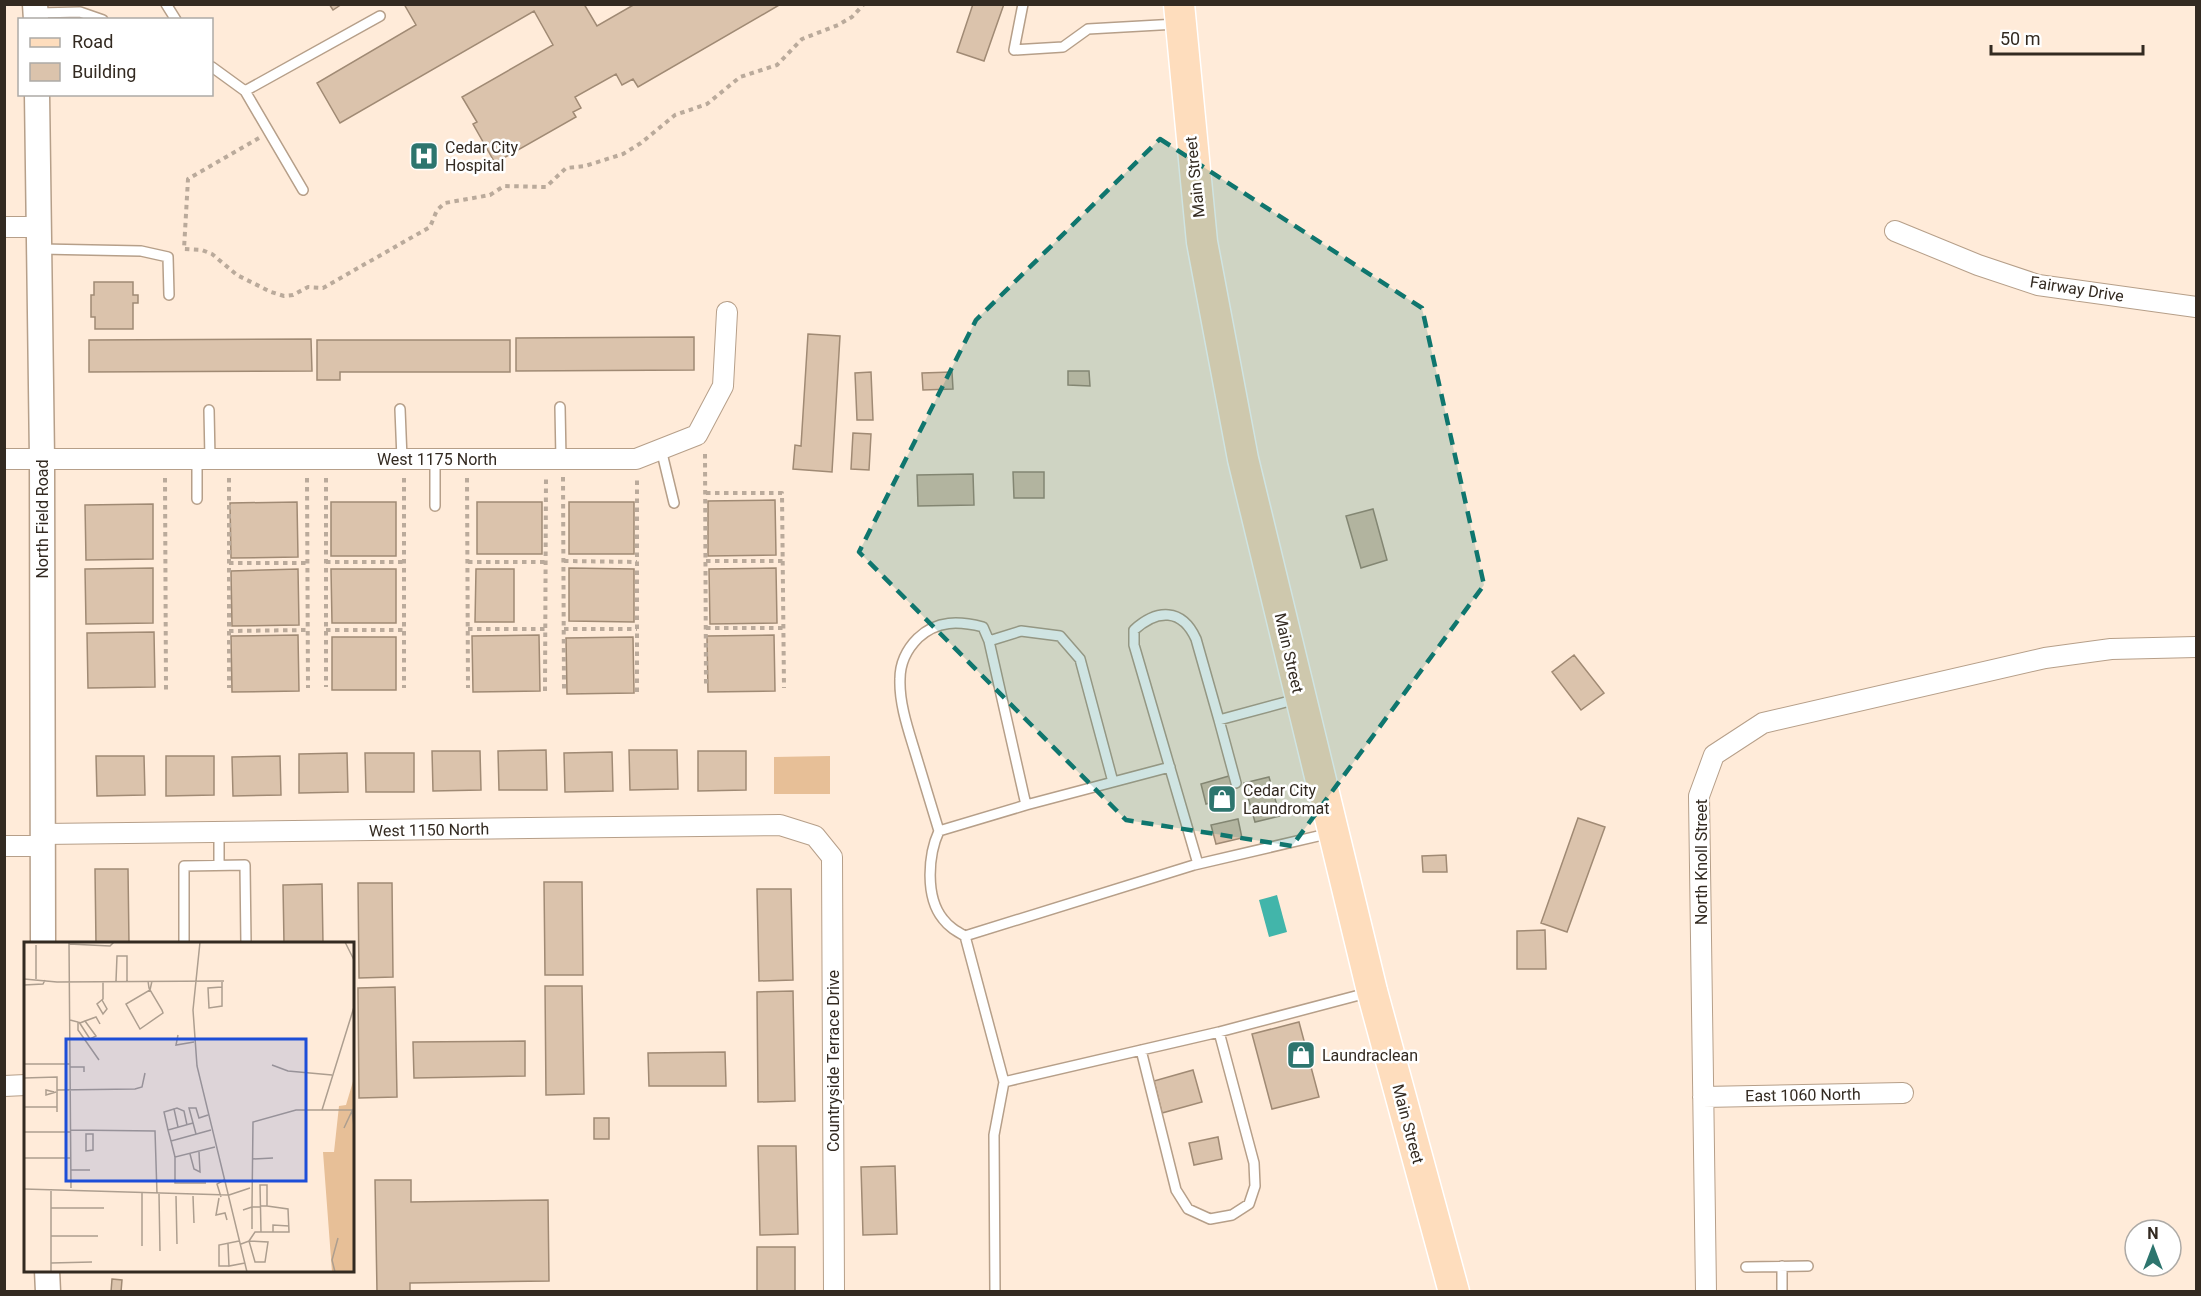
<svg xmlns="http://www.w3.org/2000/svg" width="2201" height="1296" viewBox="0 0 2201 1296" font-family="Roboto,sans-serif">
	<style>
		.green { fill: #e7bf97 }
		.water { fill: #42b5aa }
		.building { fill: #dbc3ac; stroke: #a08a74; stroke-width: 1.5 }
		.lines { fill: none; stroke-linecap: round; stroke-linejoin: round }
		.service-casing { stroke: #b69f89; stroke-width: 12 }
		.minor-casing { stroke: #b69f89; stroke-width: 22 }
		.tertiary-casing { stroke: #b69f89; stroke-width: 27 }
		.primary-casing { stroke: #fff; stroke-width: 33 }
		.path { stroke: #baaa9b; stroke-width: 4; stroke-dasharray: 4.5 4.5; stroke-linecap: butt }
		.service { stroke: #fff; stroke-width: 9 }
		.minor { stroke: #fff; stroke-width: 20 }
		.tertiary { stroke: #fff; stroke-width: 24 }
		.primary { stroke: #feddbd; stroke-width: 30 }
		.marked { fill: #0f766e; fill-opacity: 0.2; stroke: #0f766e; stroke-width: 4.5; stroke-dasharray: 12 8; stroke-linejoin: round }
		.labels { text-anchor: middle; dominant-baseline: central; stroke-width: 5; stroke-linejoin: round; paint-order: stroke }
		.poi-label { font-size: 16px; fill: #332a21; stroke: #fff; text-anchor: start }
		.street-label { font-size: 16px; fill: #332a21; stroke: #fff }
		.inset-road { fill: none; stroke: #ad9e8f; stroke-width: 1.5 }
		.view { fill: #1d4ed8; fill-opacity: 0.15; stroke: #1d4ed8; stroke-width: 3 }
		.inset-edge { fill: none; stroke: #332a21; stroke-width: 3 }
	</style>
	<rect width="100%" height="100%" fill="#ffebd9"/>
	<!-- green -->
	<path class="green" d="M830 756V794H774V757Z"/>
	<!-- water -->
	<path class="water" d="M1277 895 1287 932 1269 937 1259 900Z"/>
	<!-- building -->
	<path class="building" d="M329 4H342L333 10Z
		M404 4H584L597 26 635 4H781L638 87 633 79 622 85 616 74 575 97 581 108 573 112 576 117 495 163 473 124 477 122 462 97 553 45 534 11 340 123 317 83 416 25Z
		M973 4H1004L984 61 957 52Z
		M94 282H133V295H138V303H133V329H95V317H91V295H94Z
		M808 334 840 336 832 472 793 469 795 445 801 446Z
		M694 337V370L516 371V338Z
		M311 339 312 371 89 372V340Z
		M317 340H510V372H340V380H317Z
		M1068 371H1089L1090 386 1068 385Z
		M871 372 873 420H857L855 373Z
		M952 372 953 389 923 390 922 373Z
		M853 433 871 434 869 470 851 469Z
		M1013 472H1044V498H1014Z
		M973 474 974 505 918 506 917 475Z
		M775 500 776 555 708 556V501Z
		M297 502 298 557 231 558 230 503Z
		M331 502H396V556H331Z
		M477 502H542V554H477Z
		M569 502H634V554H569Z
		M153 504V559L86 560 85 505Z
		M1373 509 1387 560 1361 568 1346 516Z
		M153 568V623L86 624 85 569Z
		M569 568 634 569V622L569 621Z
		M776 568 777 623 710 624 709 569Z
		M298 569 299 625 232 626 231 571Z
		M331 569H396V623H332Z
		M476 569H514V622H475Z
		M154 632 155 687 88 688 87 633Z
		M298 635 299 691 232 692 231 636Z
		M539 635 540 691 473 692 472 636Z
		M774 635 775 691 708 692 707 636Z
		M332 637H396V690H332Z
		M633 637 634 693 567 694 566 638Z
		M1574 655 1604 693 1581 710 1552 672Z
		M546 750 547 790H499L498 751Z
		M629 750H677L678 789 630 790Z
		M432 751H480L481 790 433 791Z
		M698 751H746V790L698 791Z
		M612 752 613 791 565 792 564 753Z
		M347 753 348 792 299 793V754Z
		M365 753H414V792H366Z
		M96 756H144L145 795 97 796Z
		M166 756H214V795L166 796Z
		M280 756 281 795 233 796 232 757Z
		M1229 776 1235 796 1206 804 1201 784Z
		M1269 777 1280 816 1255 822 1244 783Z
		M1578 818 1605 827 1567 932 1541 923Z
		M1238 819 1242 838 1216 844 1211 825Z
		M1446 855 1447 872H1423L1422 856Z
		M95 869H128L129 944H96Z
		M544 882H582L583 975H545Z
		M358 883H392L393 977 359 978Z
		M322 884 323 944H284L283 885Z
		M757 889H791L793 980 759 981Z
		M1545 930 1546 969H1517V931Z
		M545 986H582L584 1094 546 1095Z
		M395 987 397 1097 359 1098 358 988Z
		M793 991 795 1101 758 1102 757 992Z
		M1299 1022 1319 1097 1272 1109 1252 1034Z
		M525 1041V1076L414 1078 413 1042Z
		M725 1052 726 1086H649L648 1053Z
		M1193 1070 1202 1102 1162 1113 1154 1081Z
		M594 1118H609V1139H594Z
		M1218 1137 1222 1159 1194 1165 1189 1143Z
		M758 1146H796L798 1234 760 1235Z
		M895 1166 897 1234 863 1235 861 1167Z
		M375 1180H411V1202L548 1200 549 1281 410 1283V1292H377Z
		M757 1247H795V1292H757Z
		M112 1279 122 1280 121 1292H111Z"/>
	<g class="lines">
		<!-- service casing -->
		<g class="service-casing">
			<path id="service" d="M166 4 176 20
				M1023 4 1014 50 1063 47 1088 29 1177 24
				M38 13 80 12 103 20
				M212 67 245 91 303 190
				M245 91 380 16
				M41 249 141 251 168 257 169 295
				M560 407 561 459
				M400 409 402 459
				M209 410 210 459
				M661 449 674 503
				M197 459V499
				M435 459V506
				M1219 720 1236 783
				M1026 805 989 641 1021 631 1060 636 1080 659 1113 782
				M939 831C931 805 923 778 915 752 908 729 899 703 900 679 900 663 907 649 918 638 937 620 959 621 983 627L989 641
				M219 832V865
				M1198 864 1134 645V630C1157 609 1182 608 1196 639L1219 720 1297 699
				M965 936C956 931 949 927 943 919 925 897 928 855 939 831L1026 805 1170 767
				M184 944V866L245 865 246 944
				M1141 1050 1176 1190 1188 1209 1210 1219 1232 1215 1249 1204 1255 1186 1254 1163 1219 1032
				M1004 1082 965 936 1194 865 1331 833
				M1782 1266V1292
				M1746 1267 1808 1266
				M995 1292 994 1135 1004 1082 1219 1032 1367 993"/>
		</g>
		<!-- minor casing -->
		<g class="minor-casing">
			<path id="minor" d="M4 227H39
				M1895 231 1978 265 2038 285 2196 307
				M4 459H636L697 435 723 386 727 312
				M42 834 780 825 815 836 832 857 834 1292
				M4 846H42
				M4 1086 26 1085
				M1703 1097 1903 1093
				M1706 1292 1699 796 1714 755 1763 723 2045 658 2111 649 2196 647"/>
		</g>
		<!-- tertiary casing -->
		<g class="tertiary-casing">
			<path id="tertiary" d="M35 4 36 20
				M37 94 42 459 43 944
				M47 1270 48 1292"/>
		</g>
		<!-- primary casing -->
		<g class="primary-casing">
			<path id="primary" d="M1179 4 1202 242 1243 459 1372 991 1454 1292"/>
		</g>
		<!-- path -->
		<path class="path" d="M259 138 188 179 184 249 202 250 212 254 237 275 271 292 284 296 293 295 308 287 323 288 430 227 437 210 445 203 490 195 504 186 546 187 566 168 585 166 623 154 641 143 675 115 707 104 740 77 777 65 802 39 838 25 852 17 864 4
			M705 454 706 688
			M563 477 564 691
			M165 478 166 690
			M229 478V688
			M307 478 308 688
			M326 478V687
			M404 478V688
			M467 478 468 688
			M706 493H782L784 688
			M564 561 637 562
			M706 561H783
			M326 562H404
			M468 562H546
			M229 563H307
			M706 628H783
			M468 629H545
			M564 629H637
			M326 630H404
			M229 631 308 630
			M545 691 546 477
			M637 692V477"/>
		<!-- service -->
		<use href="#service" class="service"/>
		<!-- minor -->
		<use href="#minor" class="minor"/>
		<!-- tertiary -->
		<use href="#tertiary" class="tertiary"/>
		<!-- primary -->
		<use href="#primary" class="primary"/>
	</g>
	<!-- marked area -->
	<path class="marked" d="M1160 139 1422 308 1484 585 1292 846 1126 820 859 552 976 320Z"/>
	<!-- icons -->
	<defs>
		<g id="hospital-square" transform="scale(1.5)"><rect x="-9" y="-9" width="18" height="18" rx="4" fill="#2d756e" stroke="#fff"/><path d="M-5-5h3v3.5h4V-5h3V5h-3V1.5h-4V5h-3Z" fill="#fff"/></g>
		<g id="shop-square" transform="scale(1.5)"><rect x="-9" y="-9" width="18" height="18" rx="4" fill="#2d756e" stroke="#fff"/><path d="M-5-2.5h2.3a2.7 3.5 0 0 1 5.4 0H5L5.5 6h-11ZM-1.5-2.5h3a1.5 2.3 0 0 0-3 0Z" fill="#fff"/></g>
	</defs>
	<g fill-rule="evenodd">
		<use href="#hospital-square" x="424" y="156"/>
		<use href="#shop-square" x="1222" y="799"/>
		<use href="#shop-square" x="1301" y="1055"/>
	</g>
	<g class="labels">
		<!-- poi labels -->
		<g class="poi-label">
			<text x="445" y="147">Cedar City<tspan x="445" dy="18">Hospital</tspan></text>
			<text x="1243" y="790">Cedar City<tspan x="1243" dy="18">Laundromat</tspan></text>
			<text x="1322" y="1055">Laundraclean</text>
		</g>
		<!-- street labels -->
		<g class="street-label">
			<text transform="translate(1195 177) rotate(-96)">Main Street</text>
			<text transform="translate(2077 289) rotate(9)">Fairway Drive</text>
			<text x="437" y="459">West 1175 North</text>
			<text transform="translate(42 519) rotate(-90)">North Field Road</text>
			<text transform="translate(1289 653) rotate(77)">Main Street</text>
			<text transform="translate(429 830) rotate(-1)">West 1150 North</text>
			<text transform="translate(1701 862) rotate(-90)">North Knoll Street</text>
			<text transform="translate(833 1061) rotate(-90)">Countryside Terrace Drive</text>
			<text transform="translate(1803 1095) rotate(-1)">East 1060 North</text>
			<text transform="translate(1408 1124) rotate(75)">Main Street</text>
		</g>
	</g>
	<!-- overview -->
	<g transform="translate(24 942)">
		<rect width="330" height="330" fill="#ffebd9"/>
		<path d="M330 136V323L329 330H308L299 210H310L315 164 322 163Z" fill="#e7bf97"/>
		<path class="inset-road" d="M45 0 47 246M176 0 169 68 173 124 223 330M321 0 330 18M45 2 86 4 90 0M12 3V37M0 37 33 40 200 39M92 39 93 14H103V39M124 39 125 46 126 48 138 68 139 71 116 87 102 62 126 48 128 39M198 39V64L185 66 184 46 198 45M0 43 19 42 21 38M78 58 83 67 79 72 73 62 79 57V40M46 78 54 80V88L75 118M61 79 72 75 76 82M55 80 66 97 72 94 61 79 56 81M154 93 152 103 170 100M0 122H46M248 123 264 129 308 133M46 125H60V130M0 136 33 135V170M33 148 111 147 118 145 121 131M30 150 22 148V153L32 150M0 165H33M298 168 330 65M154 185 150 167 153 166 160 169 163 183M320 186 328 169 330 184M47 188 131 189 133 252M144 188 140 170 150 167M0 190H47M62 192H69V208L62 209ZM172 192 165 166H172L175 176 184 173M147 199 144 188 169 181M166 212 170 227 176 230 175 210M151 215 147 199 187 188M0 216H47M228 217 249 216M47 228H66M182 241H151V215L191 205M0 247 205 253M27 247V330M118 251V304M135 252 136 309M205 253 226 246M152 254 153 302M169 254 170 281M197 255 193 242 200 238M195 256 192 273 201 271 203 278M236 264H243V243H236L237 290M27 266H80M219 268 228 265 229 180 272 168H330M228 287V265H236M249 290V283L265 284M27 294H74M204 302 205 324 221 321M217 302 225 299 244 300 241 320H231L225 299 231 290H265L264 267 243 264M27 321 68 320M205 324H195V303L215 299M311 330 308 318 314 296"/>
		<path class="view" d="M42 97H282V239H42Z"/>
		<rect width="330" height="330" class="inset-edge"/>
	</g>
	<!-- border -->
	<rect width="2201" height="1296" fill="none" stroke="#332a21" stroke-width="12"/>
	<!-- legend -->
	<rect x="18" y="18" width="195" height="78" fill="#ffffff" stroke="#adaaa6" stroke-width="1.5"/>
	<rect x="30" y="38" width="30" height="9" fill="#feddbd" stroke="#adaaa6" stroke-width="1.5"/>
	<text x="72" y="48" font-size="18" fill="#332a21">Road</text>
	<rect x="30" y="63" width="30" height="18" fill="#dbc3ac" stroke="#adaaa6" stroke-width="1.5"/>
	<text x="72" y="78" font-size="18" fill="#332a21">Building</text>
	<!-- north arrow -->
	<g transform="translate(2153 1248)"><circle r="28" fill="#ffffff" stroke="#adaaa6" stroke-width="1.5"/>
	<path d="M0-4.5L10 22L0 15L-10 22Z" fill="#2d756e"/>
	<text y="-9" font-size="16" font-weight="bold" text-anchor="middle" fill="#332a21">N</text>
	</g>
	<!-- scale -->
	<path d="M1991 45v9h152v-9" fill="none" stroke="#332a21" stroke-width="3"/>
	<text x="2000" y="45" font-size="18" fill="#332a21" stroke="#ffffff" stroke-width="4.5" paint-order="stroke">50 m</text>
</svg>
